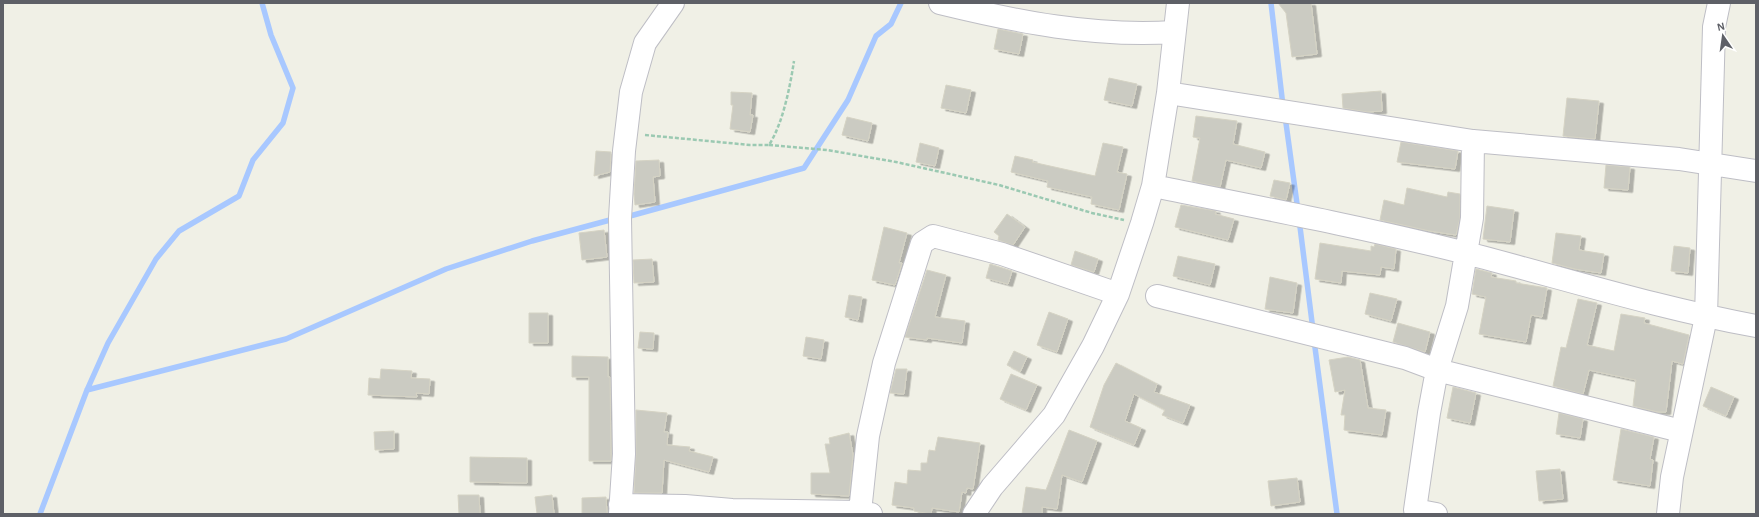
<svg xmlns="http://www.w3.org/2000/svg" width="1759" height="517" viewBox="0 0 1759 517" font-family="'Alegreya Sans',sans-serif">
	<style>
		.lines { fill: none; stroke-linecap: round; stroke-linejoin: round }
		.stream { stroke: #a8c8ff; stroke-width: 5.5 }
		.building { fill: #cbcbc2; stroke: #d5d3c4; filter: url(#shadow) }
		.minor-casing { stroke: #bebec5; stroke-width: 24 }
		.path { stroke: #9bc9b2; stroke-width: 2.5; stroke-dasharray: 4 2; stroke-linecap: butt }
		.minor { stroke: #fff; stroke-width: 22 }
	</style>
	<defs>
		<filter id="shadow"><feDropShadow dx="4.5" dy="2.5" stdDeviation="0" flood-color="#0004"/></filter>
	</defs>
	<rect width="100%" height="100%" fill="#f0f0e6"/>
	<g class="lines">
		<!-- stream -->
		<path class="stream" d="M1271 3 1283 106
			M1285 116 1298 211
			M630 216 804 168 848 100 876 36 891 24 901 3
			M1299 219 1313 330
			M1314 340 1337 514
			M87 390 286 339 446 269 532 241 610 220
			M40 514 87 390 108 343 156 259 179 231 239 196 253 160 283 123 293 88 271 35 262 3"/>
	</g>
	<!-- building -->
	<path class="building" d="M1278 3H1311L1317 54 1292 57 1286 13Z
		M998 29 1023 34 1019 54 994 49Z
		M1109 78 1137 84 1132 106 1104 100Z
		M946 85 971 90 966 113 941 108Z
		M1381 91 1382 111 1367 112 1343 108 1342 94Z
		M731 92 752 93 750 115H753L750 132 730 129 733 105H731Z
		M1567 98 1599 101 1595 139 1563 136Z
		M1196 116 1237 121 1233 144 1265 152 1261 168 1226 160 1220 187 1192 181 1200 138 1193 137Z
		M847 117 872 123 868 141 842 135Z
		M1401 142 1458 151 1455 169 1397 162Z
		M920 143 939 148 935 166 916 162Z
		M1103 143 1123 147 1117 172 1127 174 1119 210 1091 204 1092 197 1047 187 1048 181 1011 172 1015 156 1033 160 1032 162 1095 176Z
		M596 151 611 152 610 172 594 176Z
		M659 160 660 176 653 177 655 202 635 205 634 194 636 161Z
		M1606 165 1630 167 1628 190 1604 188Z
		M1274 180 1290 183 1286 200 1270 196Z
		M1407 188 1447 197 1448 192 1460 194V217L1456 235 1430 231 1380 220 1384 200 1404 205Z
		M1181 205 1216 211 1215 214 1234 219 1228 240 1175 227Z
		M1487 206 1514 210 1510 242 1483 239Z
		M1007 214 1025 227 1013 245 998 240 999 236 994 232Z
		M884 227 907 233 899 263H902L895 285 872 280Z
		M604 230 607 257 582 260 579 233Z
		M1556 233 1581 236 1579 250 1604 254 1601 273 1575 269 1552 263Z
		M1320 243 1371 251V246L1374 247 1375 244 1396 249 1394 269 1381 267 1380 275 1342 271 1341 283 1315 279Z
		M1674 246 1690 248 1688 273 1671 271Z
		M1075 251 1098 259 1094 272 1071 265Z
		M1178 256 1215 264 1210 285 1173 276Z
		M652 259 654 282 634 283 633 260Z
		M990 264 1012 271 1008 284 986 278Z
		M1476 269 1492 273 1491 277 1516 281V283L1547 288 1542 317 1531 315 1526 342 1479 334 1486 297 1472 294Z
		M927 270 946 275 935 317 965 321 962 343 927 338V340L905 337Z
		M1270 277 1297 283 1293 313 1265 309Z
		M1370 293 1397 299 1391 321 1365 314Z
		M849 295 862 297 858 320 845 317Z
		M1578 299 1597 303 1587 345 1614 351 1621 314 1645 318 1644 323 1689 335 1683 364 1672 361 1666 412H1658L1633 406 1636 380 1589 370 1583 394 1553 386 1561 347 1566 348Z
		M1049 312 1068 319 1057 352 1037 345Z
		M529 313H548V343H529Z
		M1398 323 1430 332 1425 352 1393 342Z
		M640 332 654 333 653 349 638 348Z
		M806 337 824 340 821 359 803 356Z
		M1014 351 1027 357 1020 372 1007 365Z
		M572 356 608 357V377H610L611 461H589V377H572Z
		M1348 357 1360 360 1368 408 1386 410 1382 435 1344 430 1345 415H1341L1345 390 1335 392 1329 360Z
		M1116 363 1157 384 1154 392 1190 405 1183 423 1162 415 1165 410 1134 394 1125 421 1141 428 1134 445 1090 427 1104 385Z
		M381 369 412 371 411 378 430 379 429 394 416 393 417 397 368 395 369 378 380 379Z
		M896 369H907L904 394 890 393Z
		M1011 374 1037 385 1026 410 1000 399Z
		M1453 387 1476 393 1470 423 1447 418Z
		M1711 387 1734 397 1726 416 1703 406Z
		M636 410 667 413 664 432H668L667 445 690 447 689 451 713 457 709 472 664 460 662 493H634L636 455Z
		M1559 413 1583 419 1580 438 1556 434Z
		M1621 429 1654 437 1650 459 1653 460 1650 486 1613 480Z
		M1069 430 1097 441 1082 482 1062 475 1057 509 1042 507V514H1022L1026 487 1046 490Z
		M394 431V449L375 450 374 432Z
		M849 433 853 455 849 496 811 494V473H830L825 444H830L829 438Z
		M938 437 980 443 973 489 967 488 966 493 962 492 959 512 932 508 931 514 914 511V508L892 505 895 482 907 484 908 470 921 471V463H927L929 450 935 451Z
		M470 457 527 458V483L470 482Z
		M1560 469 1563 499 1539 501 1536 471Z
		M1297 478 1300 502 1271 506 1268 481Z
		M458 495H479L480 514H459Z
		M552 495 554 514H537L535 497Z
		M606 497 607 514H582V498Z"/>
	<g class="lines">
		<!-- minor casing -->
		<g class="minor-casing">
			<path id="minor" d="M940 3C1018 22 1093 37 1174 32
				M1168 93 1473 141 1679 159 1756 171
				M1153 186C1257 207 1363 227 1466 253 1563 278 1658 308 1756 326
				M1157 296 1405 358 1437 370 1681 431
				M620 505 685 506 732 510 860 512 871 514
				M860 512 868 436 884 363 922 243 933 236 1002 254 1118 294
				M620 514 624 454 620 218 624 151 631 92 645 43 673 3
				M974 514 992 487 1054 415 1093 346 1118 294 1142 223 1153 186 1168 93 1178 3
				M1436 514 1415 510 1429 413 1437 370 1457 306 1472 218 1473 141
				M1668 514 1672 477 1706 317 1714 27 1719 3"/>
		</g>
		<!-- path -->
		<path class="path" d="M645 135 750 145H769C783 123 790 87 794 61
			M769 145 827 150 896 162 999 185 1092 213 1124 220"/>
		<!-- minor -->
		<use href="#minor" class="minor"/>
	</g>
	<!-- border -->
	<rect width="1759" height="517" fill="none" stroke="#5e6067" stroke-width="8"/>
	<!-- north arrow -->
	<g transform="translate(1723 36) rotate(347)" stroke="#ffffff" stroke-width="3" paint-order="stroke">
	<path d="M0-3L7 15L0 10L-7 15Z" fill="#5e6067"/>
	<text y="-6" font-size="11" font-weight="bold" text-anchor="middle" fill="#5e6067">N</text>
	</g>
</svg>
